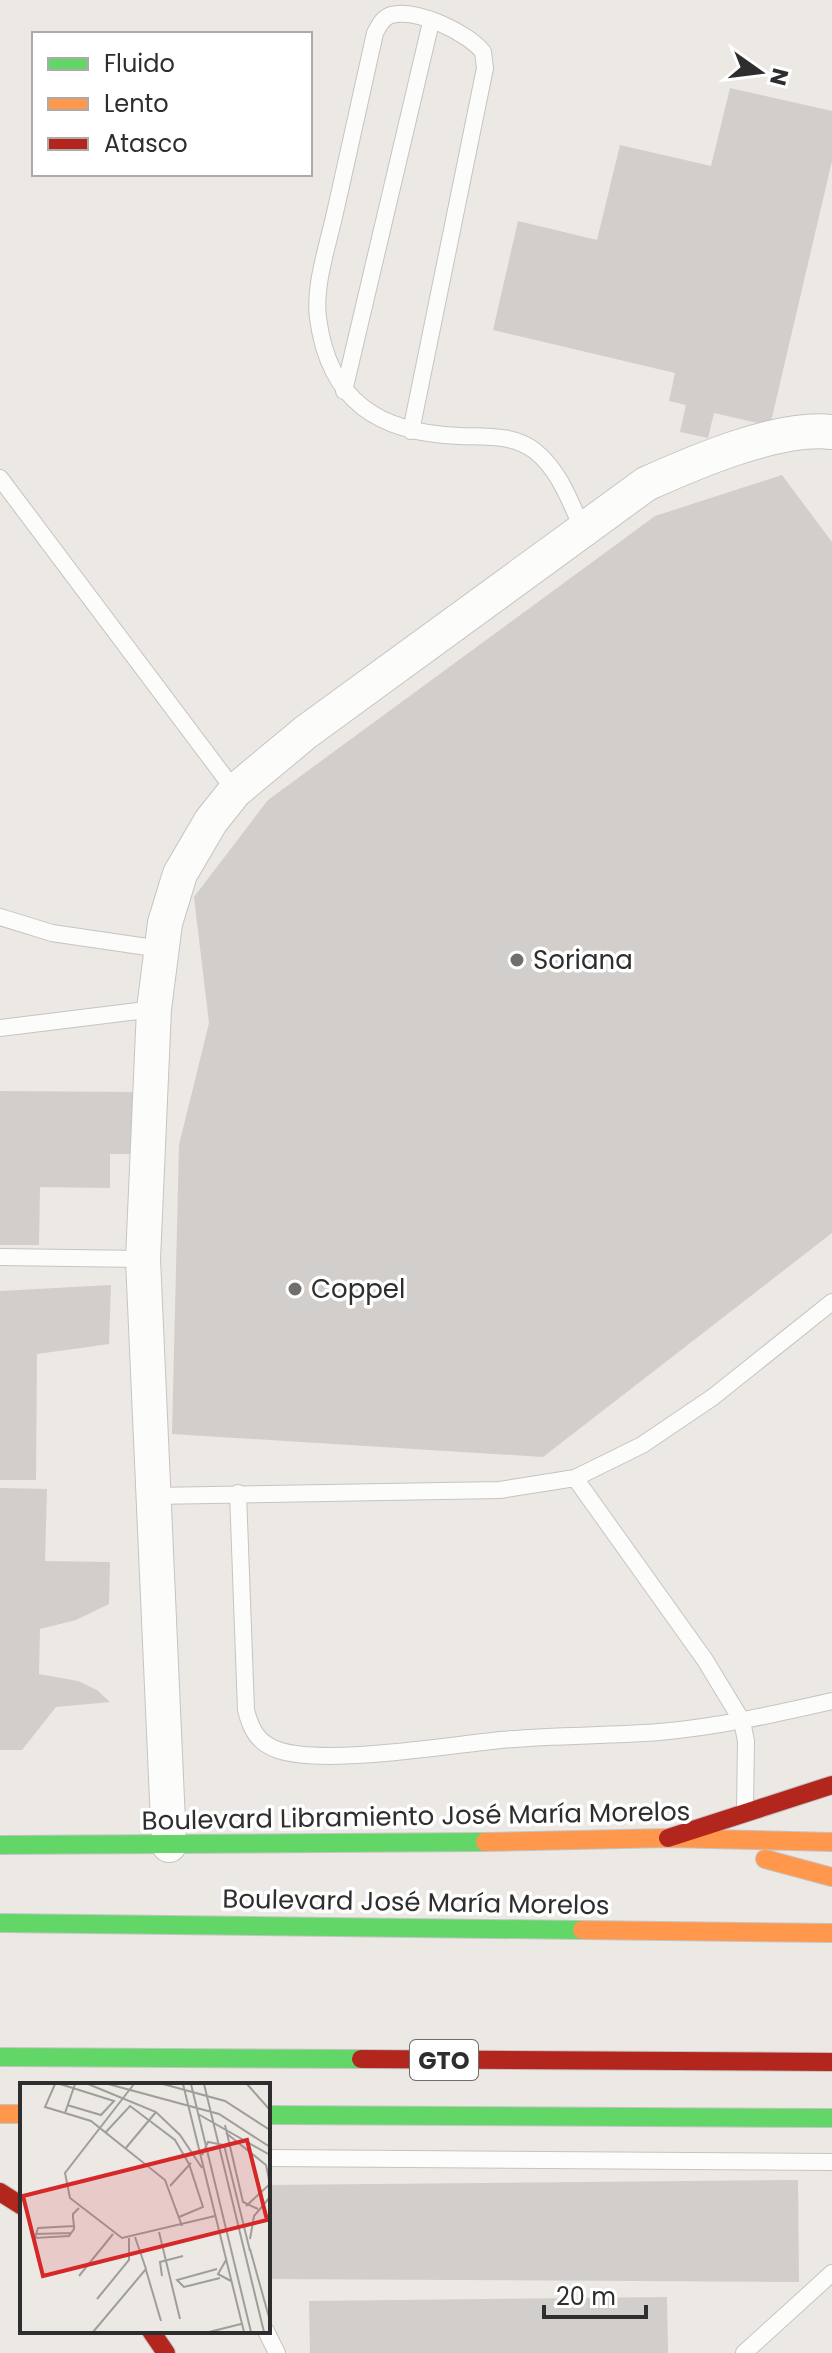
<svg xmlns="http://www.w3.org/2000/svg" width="832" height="2353" viewBox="0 0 832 2353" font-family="Poppins,sans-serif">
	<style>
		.building { fill: #d1cecb }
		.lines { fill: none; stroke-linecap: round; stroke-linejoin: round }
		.lane-casing { stroke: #c5c4c5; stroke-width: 18 }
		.street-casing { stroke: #c5c4c5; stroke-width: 36 }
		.fast-casing { stroke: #c5c4c5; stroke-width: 20 }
		.slow-casing { stroke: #c5c4c5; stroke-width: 20 }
		.jam-casing { stroke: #c5c4c5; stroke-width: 20 }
		.lane { stroke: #fcfcfb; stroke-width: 16 }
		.street { stroke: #fcfcfb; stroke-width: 34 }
		.fast { stroke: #63d668; stroke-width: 18 }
		.slow { stroke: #ff974d; stroke-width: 18 }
		.jam { stroke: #b3261e; stroke-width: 18 }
		.poi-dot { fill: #706f6e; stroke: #fff; stroke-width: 3 }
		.labels { text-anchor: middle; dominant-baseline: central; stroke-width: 7; stroke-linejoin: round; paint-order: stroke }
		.shield { fill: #fff; stroke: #6d6d6d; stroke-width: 2 }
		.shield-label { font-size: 24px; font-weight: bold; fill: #2e2e2e }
		.poi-label { font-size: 26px; fill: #2e2e2e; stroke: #fff; text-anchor: start }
		.street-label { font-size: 26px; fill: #2e2e2e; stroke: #fff }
		.inset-road { fill: none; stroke: #a09e9b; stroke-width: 2 }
		.view { fill: #d62828; fill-opacity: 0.15; stroke: #d62828; stroke-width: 4 }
		.inset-edge { fill: none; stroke: #2e2e2e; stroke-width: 4 }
	</style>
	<rect width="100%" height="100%" fill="#ece8e4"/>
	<!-- building -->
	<path class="building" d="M730 88 832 111V161L770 426 714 413 708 438 680 432 686 405 669 401 675 373 493 330 518 221 597 240 620 145 711 166Z
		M782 475 832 542V1233L543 1457 172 1434 179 1145 209 1023 194 897 268 800 655 516Z
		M0 1091 137 1092V1154H110V1188L40 1187 39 1245H0Z
		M111 1285 109 1344 37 1354 36 1480H0V1291Z
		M0 1488 47 1489 45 1561 110 1562 109 1604 76 1620 40 1629 39 1674 78 1681 97 1690 110 1702 56 1707 22 1750H0Z
		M798 2180 799 2282 268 2279V2185Z
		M667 2297 668 2353H310L309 2301Z"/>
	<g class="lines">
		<!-- lane casing -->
		<g class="lane-casing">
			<path id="lane" d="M344 391 431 22
				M411 431 485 68 483 52C468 33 417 8 391 15 382 18 379 26 375 33 361 95 348 156 334 217 327 248 314 286 318 318 329 402 380 433 459 436 485 437 513 434 535 451 559 470 570 501 582 528
				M0 478 235 791
				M0 917 52 933 161 949
				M0 1028 154 1009
				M0 1257 143 1259
				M575 1478 705 1660 742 1721 746 1741 745 1810
				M238 1493 246 1710C251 1730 258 1743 278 1750 324 1766 449 1745 501 1740 554 1735 607 1736 659 1732 718 1727 775 1714 832 1701
				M152 1496 500 1490 575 1478 642 1445 713 1397 832 1302
				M268 2158 832 2162
				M266 2331 277 2353
				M744 2353 832 2273"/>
		</g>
		<!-- street casing -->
		<g class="street-casing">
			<path id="street" d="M169 1845 143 1259 154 1009 165 923 180 874 211 821 235 791 306 732 646 484C695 462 778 426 832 432"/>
		</g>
		<!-- fast casing -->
		<g class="fast-casing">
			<path id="fast" d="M0 1845 485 1842
				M0 1923 582 1930
				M0 2057 361 2059
				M268 2115 832 2118"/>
		</g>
		<!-- slow casing -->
		<g class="slow-casing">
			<path id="slow" d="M485 1842 668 1838 832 1842
				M765 1859 832 1877
				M582 1930 832 1933
				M0 2114H22"/>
		</g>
		<!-- jam casing -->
		<g class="jam-casing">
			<path id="jam" d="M668 1838 832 1785
				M361 2059 832 2062
				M0 2192 22 2206
				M151 2331 166 2353"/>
		</g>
		<!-- lane -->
		<use href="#lane" class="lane"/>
		<!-- street -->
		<use href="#street" class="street"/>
		<!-- fast -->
		<use href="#fast" class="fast"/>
		<!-- slow -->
		<use href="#slow" class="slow"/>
		<!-- jam -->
		<use href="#jam" class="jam"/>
	</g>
	<!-- markers -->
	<g class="poi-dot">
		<circle cx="517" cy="960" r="8"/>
		<circle cx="295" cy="1289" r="8"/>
	</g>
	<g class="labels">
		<!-- shield labels -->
		<rect class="shield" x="410" y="2040" width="68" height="40" rx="6"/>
		<g class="shield-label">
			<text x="444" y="2060">GTO</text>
		</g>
		<!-- poi labels -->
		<g class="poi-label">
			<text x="533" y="960">Soriana</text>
			<text x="311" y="1289">Coppel</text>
		</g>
		<!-- street labels -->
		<g class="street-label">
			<text transform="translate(416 1816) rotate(-1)">Boulevard Libramiento José María Morelos</text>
			<text transform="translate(416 1902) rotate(1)">Boulevard José María Morelos</text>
		</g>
	</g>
	<!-- overview -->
	<g transform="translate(20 2083)">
		<rect width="250" height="250" fill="#ece8e4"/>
		<path class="inset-road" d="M35 1 25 24 45 30M40 1 94 18 81 32 47 22M55 1 45 30 71 38 145 97 162 143M68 1 136 29 160 52 182 85M88 1 199 31 250 64M114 1 45 90 50 115 102 155 195 133M143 1 205 18 250 47M163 1 224 249M171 1 231 249M184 1 244 249M227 1 250 27M178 31 250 72M205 42 223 119 238 126M85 50 110 23 155 57 169 81 183 124 159 134M206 50 246 82 250 101 226 123M105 66 136 29M182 72 188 59 204 62 230 168M150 103 171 80M54 143 18 145 15 155 49 153 54 146V143L53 135V131L59 125M139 149 160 236M15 151 51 150M230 156 234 133 250 114M230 166 250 238M206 177 198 191 211 198M197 186 157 197 164 204 200 195M126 187 141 238M59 193 93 151M142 193 140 179 163 173M77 216 109 177V155M73 249 126 186 115 154M189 249 221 241"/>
		<path class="view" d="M227 57 247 137 23 193 3 113Z"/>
		<rect width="250" height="250" class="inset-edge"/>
	</g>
	<!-- legend -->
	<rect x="32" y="32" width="280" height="144" fill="#ffffff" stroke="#ababab" stroke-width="2"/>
	<rect x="48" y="58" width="40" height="12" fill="#63d668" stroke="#ababab" stroke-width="2"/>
	<text x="104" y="72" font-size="24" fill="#2e2e2e">Fluido</text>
	<rect x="48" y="98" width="40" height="12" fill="#ff974d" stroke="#ababab" stroke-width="2"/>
	<text x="104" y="112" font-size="24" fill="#2e2e2e">Lento</text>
	<rect x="48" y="138" width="40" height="12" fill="#b3261e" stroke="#ababab" stroke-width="2"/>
	<text x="104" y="152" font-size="24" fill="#2e2e2e">Atasco</text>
	<!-- north arrow -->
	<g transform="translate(760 72) rotate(104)" stroke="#ffffff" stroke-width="6" paint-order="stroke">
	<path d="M0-6L14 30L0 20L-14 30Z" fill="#2e2e2e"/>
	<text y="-12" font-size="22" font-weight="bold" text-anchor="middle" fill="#2e2e2e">N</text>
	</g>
	<!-- scale -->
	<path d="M544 2305v12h102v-12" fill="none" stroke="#2e2e2e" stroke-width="4"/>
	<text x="556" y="2305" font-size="24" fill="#2e2e2e" stroke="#ffffff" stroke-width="6" paint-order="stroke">20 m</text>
</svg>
